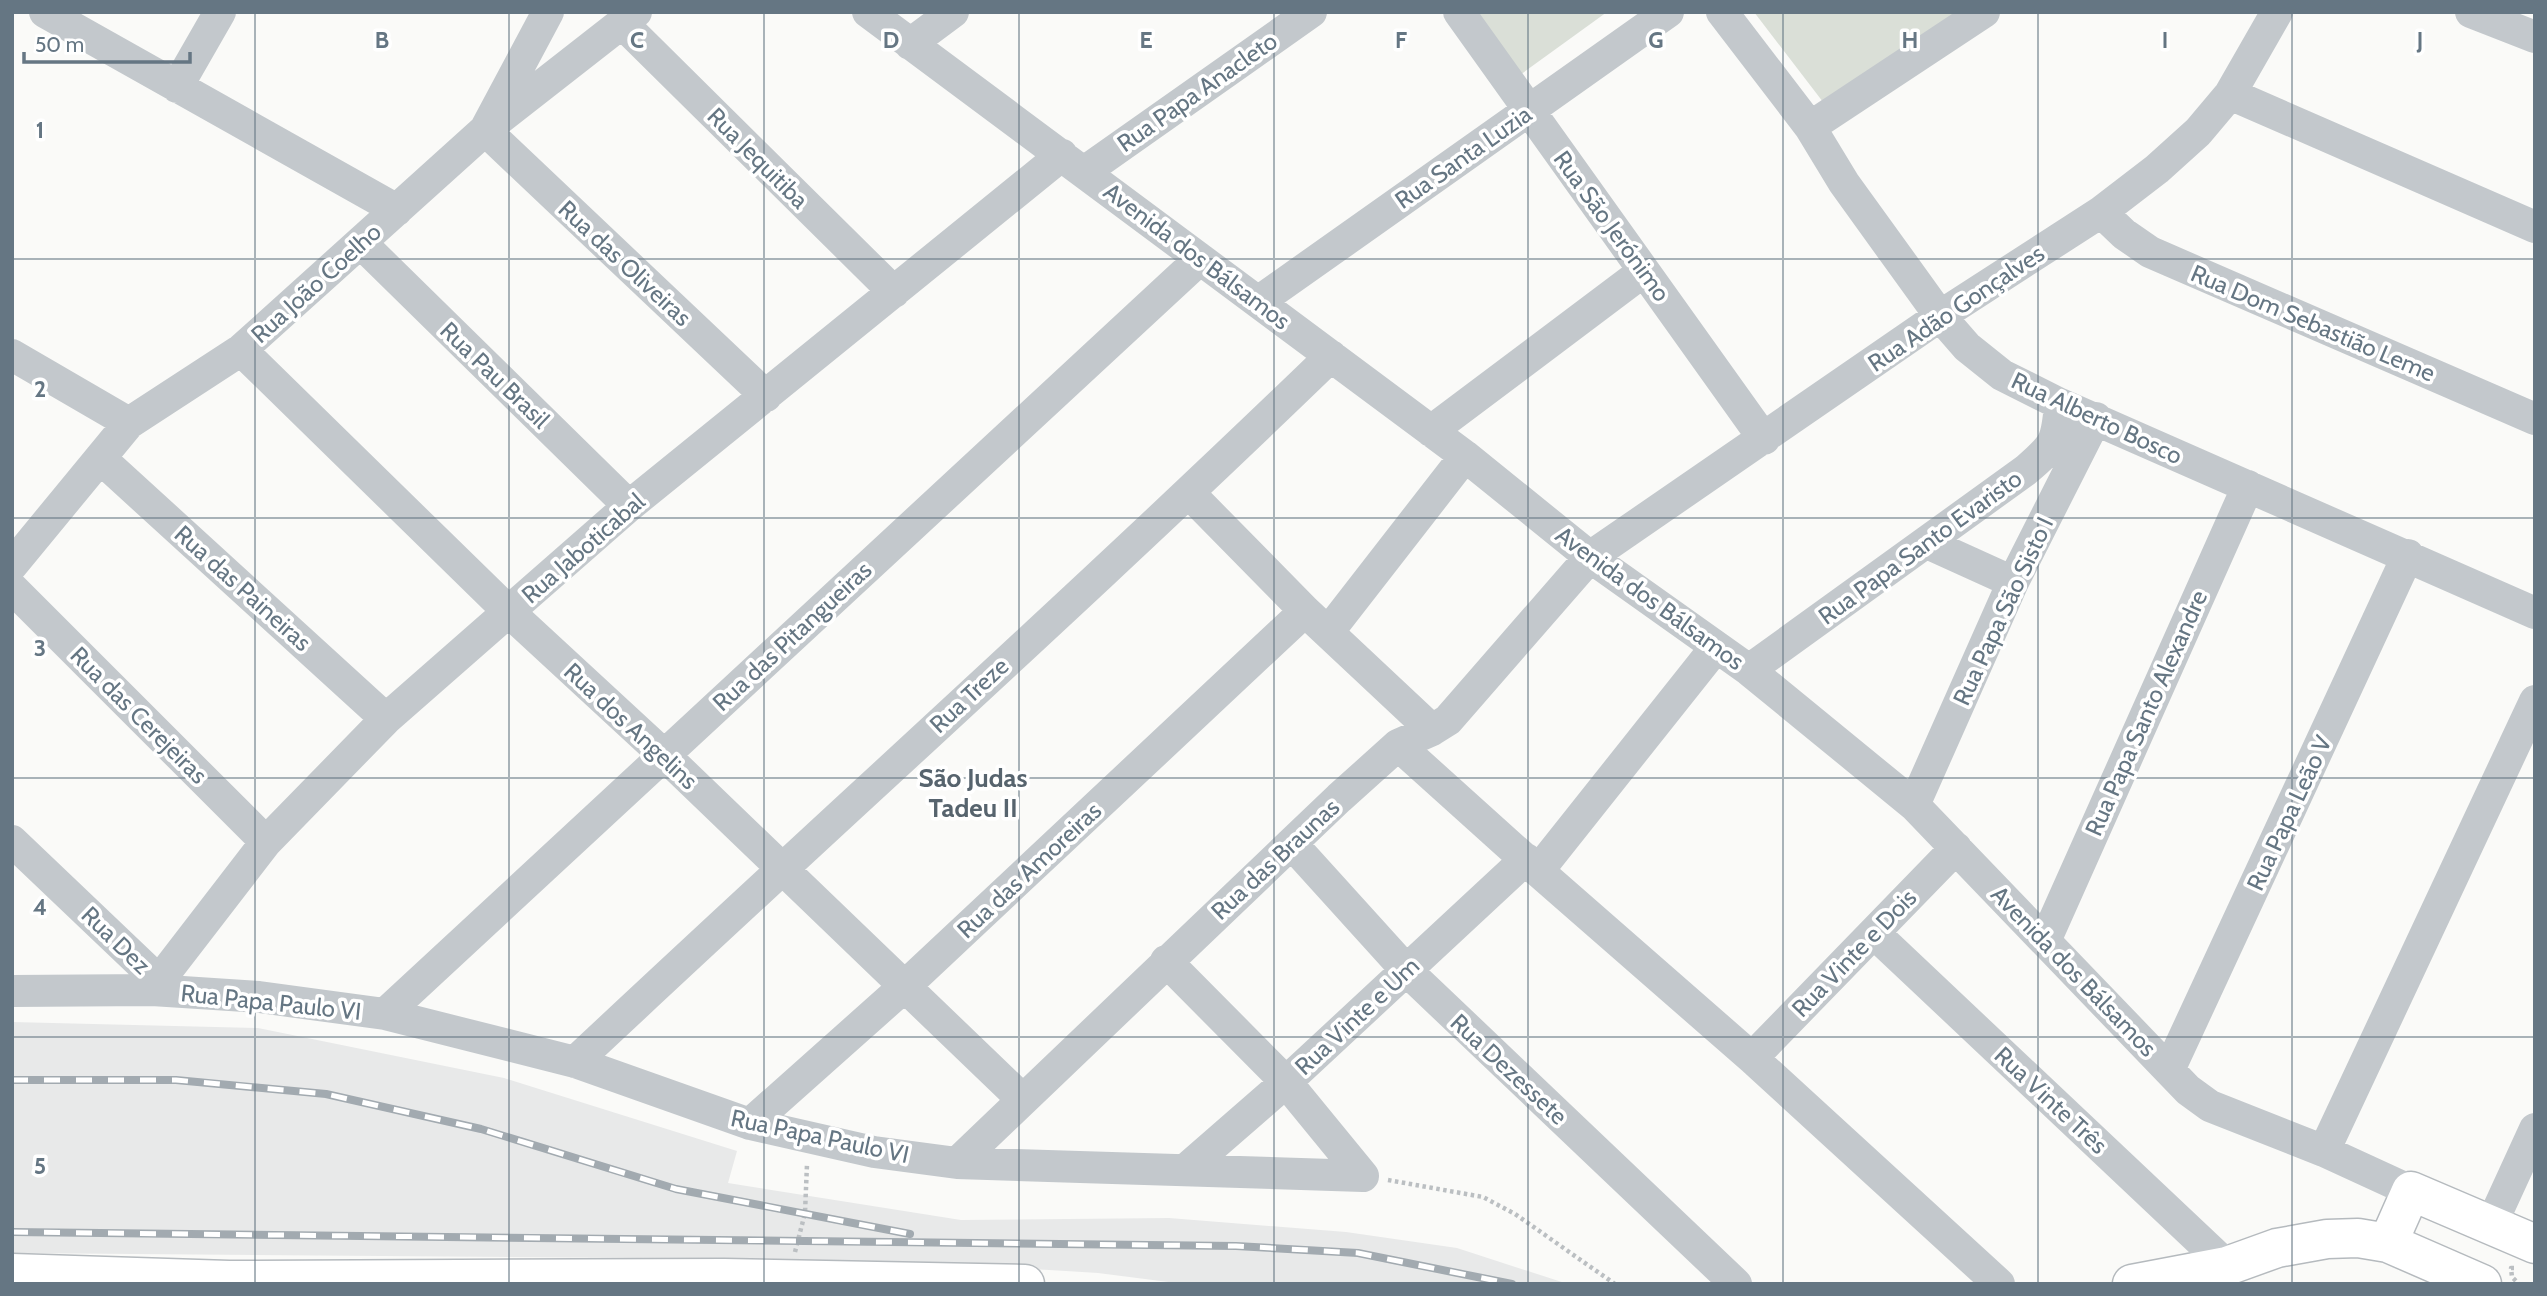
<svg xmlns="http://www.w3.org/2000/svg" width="2547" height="1296" viewBox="0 0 2547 1296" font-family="Cabin,sans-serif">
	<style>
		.built { fill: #e8e9e9 }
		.green { fill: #dadfd7 }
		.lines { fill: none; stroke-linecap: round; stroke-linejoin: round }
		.major-casing { stroke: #b5babe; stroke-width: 41 }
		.path { stroke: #bbbfc2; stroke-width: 4.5; stroke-dasharray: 3.5 3.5; stroke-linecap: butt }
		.minor { stroke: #c3c8cc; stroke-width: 32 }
		.major { stroke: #fff; stroke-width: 38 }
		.rail-casing { stroke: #a2aab0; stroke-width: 8 }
		.rail { stroke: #fff; stroke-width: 5; stroke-dasharray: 16; stroke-linecap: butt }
		.grid { fill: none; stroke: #657683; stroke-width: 2; stroke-opacity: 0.55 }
		.labels { text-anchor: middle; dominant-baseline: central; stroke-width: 7; stroke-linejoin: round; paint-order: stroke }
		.street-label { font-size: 24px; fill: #657683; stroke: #fff }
		.neighbourhood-label { font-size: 26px; font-weight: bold; fill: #57646e; stroke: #fff }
		.grid-label { font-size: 23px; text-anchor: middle; font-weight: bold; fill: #657683; stroke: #fff; stroke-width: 7; stroke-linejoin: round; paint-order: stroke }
	</style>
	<rect width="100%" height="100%" fill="#fafaf8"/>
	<!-- built -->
	<path class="built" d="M12 1022 258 1028 504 1078 737 1151 728 1183 961 1220 1169 1218 1346 1232 1457 1248 1568 1284H1184L1098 1273 954 1264 761 1259 12 1253Z"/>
	<!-- green -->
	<path class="green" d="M1475 12H1607L1520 75Z
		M1754 12H1957L1823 102Z"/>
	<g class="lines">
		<!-- major casing -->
		<g class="major-casing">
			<path id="major" d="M2388 1243 2411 1191 2535 1244
				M12 1273 229 1280 724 1278 1025 1284
				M2132 1284 2227 1266 2277 1248 2327 1239 2358 1238 2388 1243 2482 1284"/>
		</g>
		<!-- path -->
		<path class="path" d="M1388 1180 1483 1197 1515 1214 1615 1284
			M795 1252 805 1213 807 1164
			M2514 1268H2511L2512 1277 2519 1284"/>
		<!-- minor -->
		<path class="minor" d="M45 12 397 210
			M548 12 485 130 766 396
			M868 12 1465 456 1590 557 1749 670 1914 805 2188 1090 2210 1106 2324 1151 2411 1191
			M1459 12 1764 439
			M1722 12 1810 127 1844 183 1940 316 1967 347 2002 375 2060 404 2535 613
			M2471 12 2535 37
			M622 23 894 292
			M910 44 953 12
			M177 87 220 12
			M2230 94 2535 227
			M1810 127 1984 12
			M1084 172 1311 12
			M2101 212 2124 234 2150 252 2535 419
			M361 243 629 506
			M1258 302 1668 12
			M241 350 509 612 664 755 1023 1100
			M12 355 129 423
			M1431 431 1644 271
			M100 458 386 719
			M1189 493 1305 611 1432 730
			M1927 543 2013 582
			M12 565 129 423 241 350 485 130 636 12
			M12 588 266 842
			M1329 631 1465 456
			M1749 670 2026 470C2055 445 2057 442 2060 404
			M1398 745 1538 871 1752 1058 1999 1284
			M1914 805 2013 582 2096 418
			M12 841 159 981
			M1292 844 1407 971 1736 1284
			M1538 871 1716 647
			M1875 934 2227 1266
			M2045 941 2248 486
			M1166 961 1286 1082 1363 1176
			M152 990 266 842 386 719 629 506 1062 155
			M12 991 152 990 259 997 385 1014 575 1062 750 1124 874 1152 957 1163 1363 1176
			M385 1014 1200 259
			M1752 1058 1956 848
			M575 1062C826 826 1083 596 1331 356
			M2169 1070 2408 555
			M750 1124 905 986 1305 611
			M2324 1151 2535 701
			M957 1163 1339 798 1398 745 1432 730 1448 720 1590 557 1940 316 2101 212 2157 169 2198 132 2230 94 2277 12
			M1185 1170 1286 1082 1526 859
			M2491 1225 2535 1129"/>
		<!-- major -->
		<use href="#major" class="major"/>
		<!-- rail casing -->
		<g class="rail-casing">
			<path id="rail" d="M12 1080H176L326 1094 481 1129 676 1189 910 1234
				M12 1232 1236 1246 1358 1253 1512 1284"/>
		</g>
		<!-- rail -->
		<use href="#rail" class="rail"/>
	</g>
	<!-- grid -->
	<path class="grid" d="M255 12V1284M509 12V1284M764 12V1284M1019 12V1284M1274 12V1284M1528 12V1284M1783 12V1284M2038 12V1284M2292 12V1284M12 259H2535M12 518H2535M12 778H2535M12 1037H2535"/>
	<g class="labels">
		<!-- street labels -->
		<g class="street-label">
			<text transform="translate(1197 92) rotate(-35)">Rua Papa Anacleto</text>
			<text transform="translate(1463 157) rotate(-35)">Rua Santa Luzia</text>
			<text transform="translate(758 158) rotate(45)">Rua Jequitiba</text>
			<text transform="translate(1612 226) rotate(54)">Rua São Jerónimo</text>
			<text transform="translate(1197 256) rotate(37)">Avenida dos Bálsamos</text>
			<text transform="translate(625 263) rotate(43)">Rua das Oliveiras</text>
			<text transform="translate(316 283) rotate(-42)">Rua João Coelho</text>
			<text transform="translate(1956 308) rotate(-34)">Rua Adão Gonçalves</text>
			<text transform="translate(2313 323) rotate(23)">Rua Dom Sebastião Leme</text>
			<text transform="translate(495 375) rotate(44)">Rua Pau Brasil</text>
			<text transform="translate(2097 418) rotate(25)">Rua Alberto Bosco</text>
			<text transform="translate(1920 547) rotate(-36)">Rua Papa Santo Evaristo</text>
			<text transform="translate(583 548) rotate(-41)">Rua Jaboticabal</text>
			<text transform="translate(243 588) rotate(42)">Rua das Paineiras</text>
			<text transform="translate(1650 598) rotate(36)">Avenida dos Bálsamos</text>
			<text transform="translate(2003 611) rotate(-65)">Rua Papa São Sisto I</text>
			<text transform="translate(792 636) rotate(-43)">Rua das Pitangueiras</text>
			<text transform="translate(969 695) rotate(-43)">Rua Treze</text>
			<text transform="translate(2146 713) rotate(-66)">Rua Papa Santo Alexandre</text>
			<text transform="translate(139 715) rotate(45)">Rua das Cerejeiras</text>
			<text transform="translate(631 726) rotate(43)">Rua dos Angelins</text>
			<text transform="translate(2289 813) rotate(-65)">Rua Papa Leão V</text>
			<text transform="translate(1275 859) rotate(-43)">Rua das Braunas</text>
			<text transform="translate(1029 870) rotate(-43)">Rua das Amoreiras</text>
			<text transform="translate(116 940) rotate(44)">Rua Dez</text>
			<text transform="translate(1854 953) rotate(-46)">Rua Vinte e Dois</text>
			<text transform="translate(2074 971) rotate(46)">Avenida dos Bálsamos</text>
			<text transform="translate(271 1002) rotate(6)">Rua Papa Paulo VI</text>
			<text transform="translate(1357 1016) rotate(-43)">Rua Vinte e Um</text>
			<text transform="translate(1509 1069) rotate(43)">Rua Dezessete</text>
			<text transform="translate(2051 1100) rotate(43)">Rua Vinte Três</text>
			<text transform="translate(820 1136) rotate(12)">Rua Papa Paulo VI</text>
		</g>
		<!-- neighbourhood labels -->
		<g class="neighbourhood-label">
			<text x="973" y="778">São Judas<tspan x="973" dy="30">Tadeu II</tspan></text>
		</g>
	</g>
	<g class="grid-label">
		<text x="382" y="48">B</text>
		<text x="637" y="48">C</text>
		<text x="891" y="48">D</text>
		<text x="1146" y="48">E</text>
		<text x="1401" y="48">F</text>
		<text x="1656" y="48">G</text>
		<text x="1910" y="48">H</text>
		<text x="2165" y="48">I</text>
		<text x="2420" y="48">J</text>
		<text x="40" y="138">1</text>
		<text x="40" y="397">2</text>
		<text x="40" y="656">3</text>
		<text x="40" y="915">4</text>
		<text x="40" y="1174">5</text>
	</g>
	<!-- border -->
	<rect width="2547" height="1296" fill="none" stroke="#657683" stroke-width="28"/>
	<!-- scale -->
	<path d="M24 52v10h166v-10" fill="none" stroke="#657683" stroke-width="3.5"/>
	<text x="35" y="52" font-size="21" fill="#657683" stroke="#ffffff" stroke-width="5" paint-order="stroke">50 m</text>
</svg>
